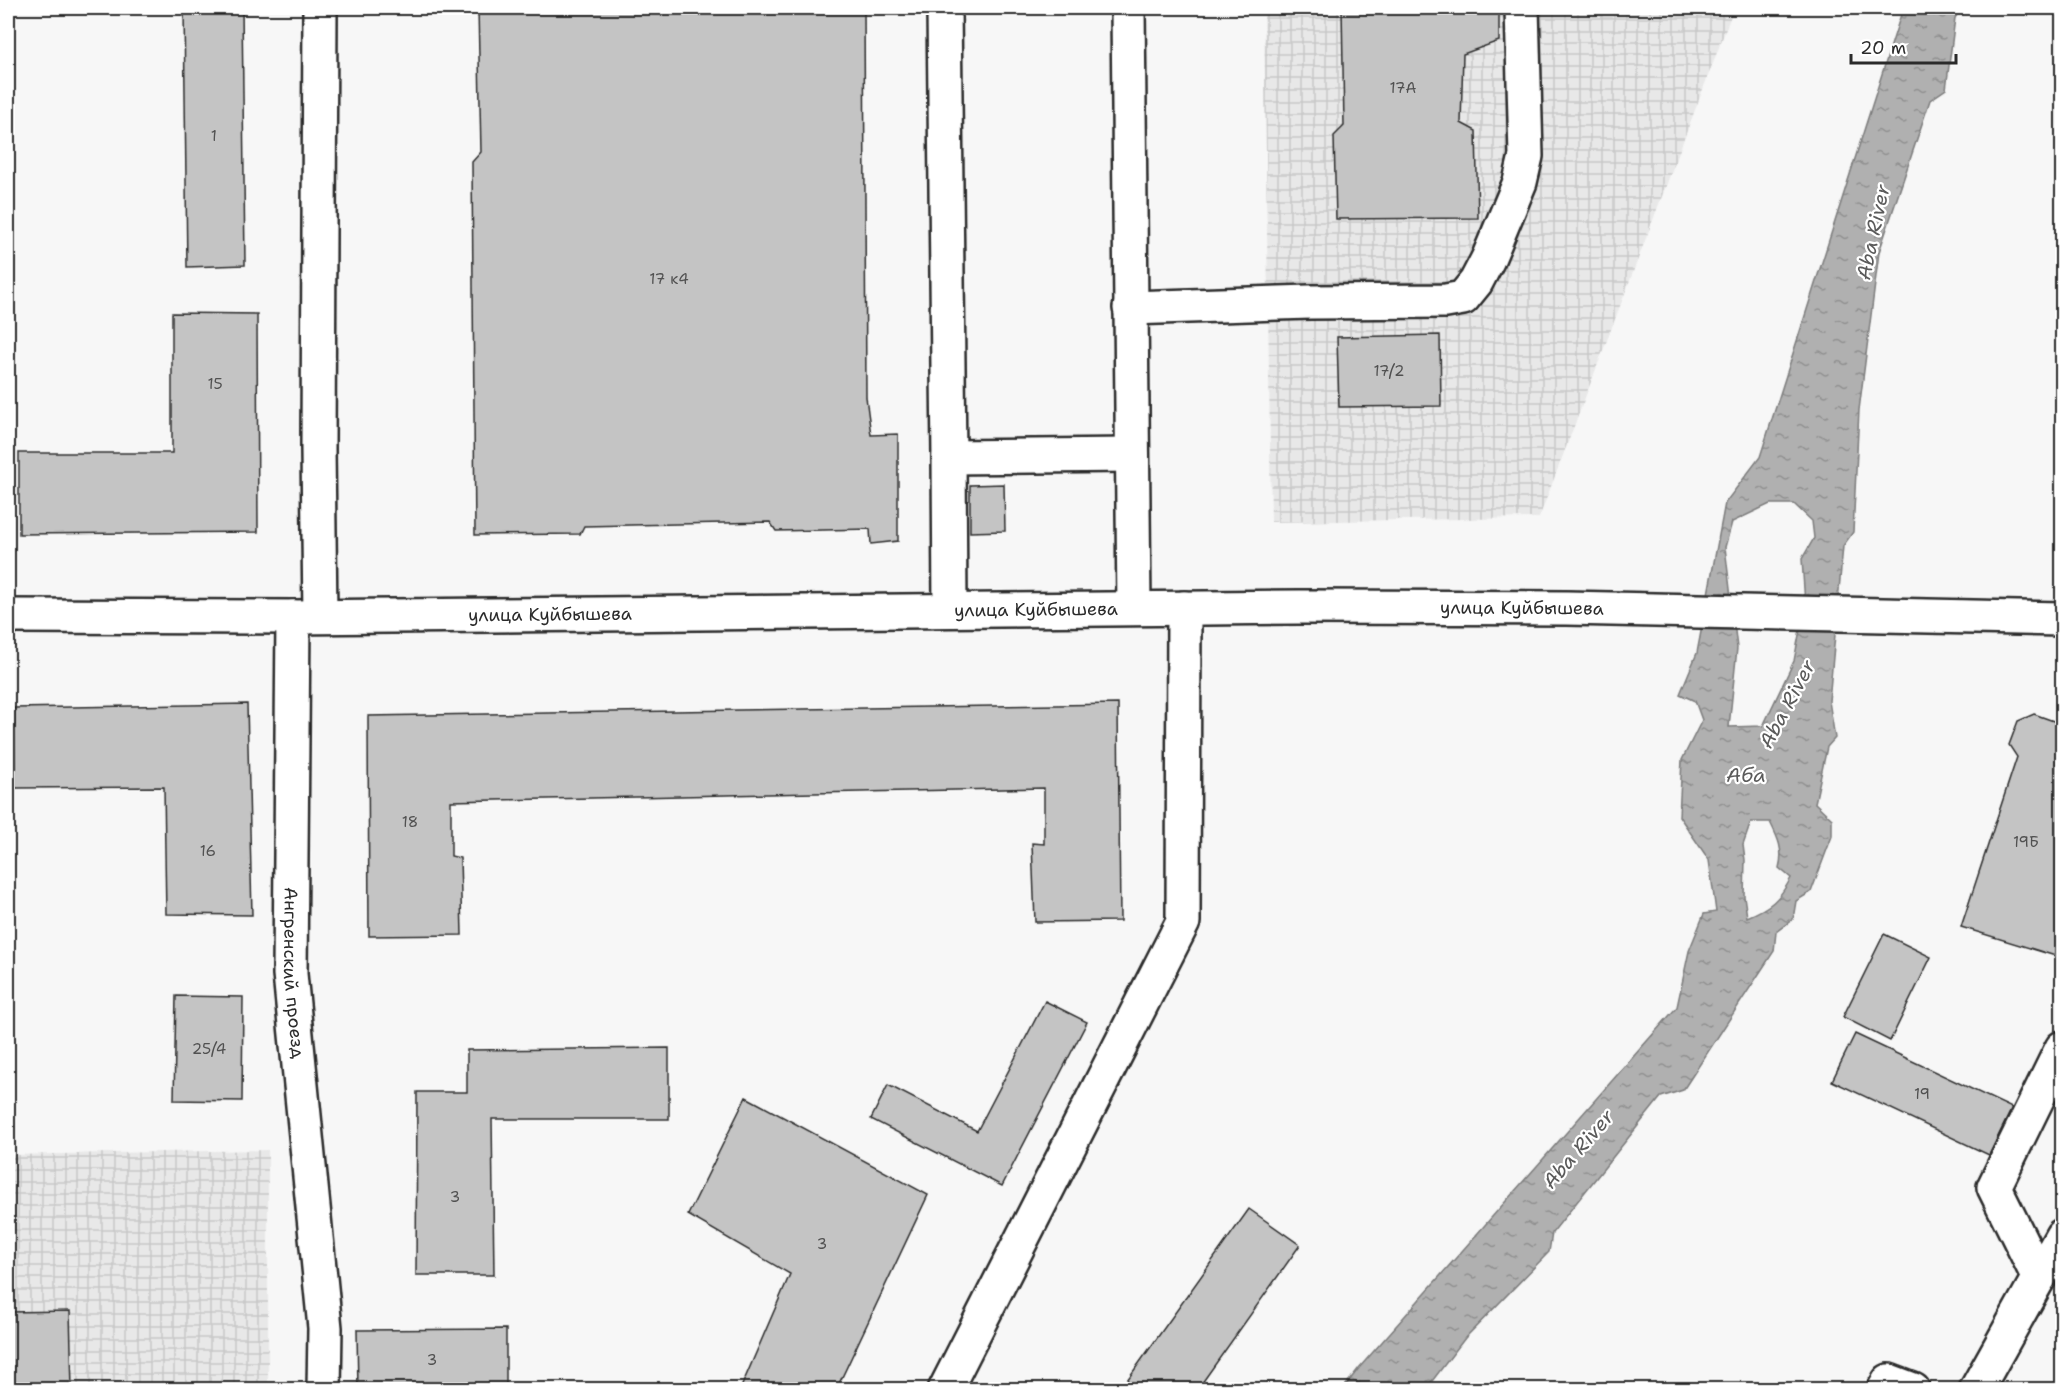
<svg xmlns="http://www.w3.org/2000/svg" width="2070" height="1397" viewBox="0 0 2070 1397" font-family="'Shantell Sans',sans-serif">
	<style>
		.industrial { fill: url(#industrial-grid) }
		.water { fill: url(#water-ripples); stroke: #7b7b7b; stroke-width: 1.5; fill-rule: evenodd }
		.building { fill: #c4c4c4; stroke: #2b2b2b; stroke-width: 1.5 }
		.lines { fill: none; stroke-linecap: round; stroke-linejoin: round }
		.minor-casing { stroke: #2b2b2b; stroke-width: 38 }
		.major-casing { stroke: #2b2b2b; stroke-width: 38 }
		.minor { stroke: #fff; stroke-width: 33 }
		.major { stroke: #fff; stroke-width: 33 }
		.labels { text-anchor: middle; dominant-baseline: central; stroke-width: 4.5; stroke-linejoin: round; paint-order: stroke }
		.number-label { font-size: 15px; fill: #515151 }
		.street-label { font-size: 18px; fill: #2b2b2b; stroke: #fff }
		.water-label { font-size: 20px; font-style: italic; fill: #5a5a5a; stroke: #fff }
	</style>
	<defs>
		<pattern id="industrial-grid" width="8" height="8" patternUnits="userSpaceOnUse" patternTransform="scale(1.5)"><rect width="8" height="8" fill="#e8e8e8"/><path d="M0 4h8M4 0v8" fill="none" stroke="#c7c7c7"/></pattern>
		<pattern id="water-ripples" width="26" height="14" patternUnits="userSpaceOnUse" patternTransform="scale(1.5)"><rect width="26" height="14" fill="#b0b0b0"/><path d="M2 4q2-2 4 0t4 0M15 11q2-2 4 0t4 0" fill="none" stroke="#8f8f8f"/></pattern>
	</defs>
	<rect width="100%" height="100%" fill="#f7f7f7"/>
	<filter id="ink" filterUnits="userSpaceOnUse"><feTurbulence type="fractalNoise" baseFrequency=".0167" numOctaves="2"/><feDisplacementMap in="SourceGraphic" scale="12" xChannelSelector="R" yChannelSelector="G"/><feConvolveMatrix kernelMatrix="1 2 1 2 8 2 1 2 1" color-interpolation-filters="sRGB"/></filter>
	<g filter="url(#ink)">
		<!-- industrial -->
		<path class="industrial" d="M1264 8H1734L1539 518 1271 522Z
			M268 1150V1389H8V1155Z"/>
		<!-- water -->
		<path class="water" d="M1903 8H1961L1955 18 1946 89 1930 100 1879 252 1859 410 1853 532 1843 546 1829 701 1835 738 1827 747 1815 803 1832 819V836L1811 892 1796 901 1793 919 1776 932 1774 951 1683 1090 1661 1097 1552 1233 1549 1252 1465 1338 1426 1389 1342 1390 1359 1368 1677 1007 1689 951 1704 914 1716 912 1709 860 1679 816 1682 760 1702 720 1695 701 1680 694 1697 653 1725 503 1760 457ZM1770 504H1794L1812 521 1814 538 1802 559 1805 604 1794 661 1763 726 1729 727 1737 648 1725 547 1732 522ZM1751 822H1770C1778 838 1784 850 1779 868L1791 878C1779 900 1771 907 1747 917L1744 896 1745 860 1743 845Z"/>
		<!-- building -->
		<path class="building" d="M184 8H242L245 265 187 267Z
			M478 8H864L866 397 871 435 898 434V541L871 544 870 529 776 531 770 522 584 526 580 534 475 535 472 162 481 152Z
			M1342 8H1499V41L1463 54 1461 123 1476 131 1478 218 1336 219 1334 136 1344 126Z
			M172 313 257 314 258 532 19 534V453H172Z
			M1440 335 1441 406 1339 407 1337 337Z
			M1004 484 1005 531 970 532V485Z
			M247 704 252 915 166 914 164 787 15 788 14 708Z
			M1118 704 1120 921 1035 922 1032 843 1044 844V788L451 801V856L460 858 462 935 369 936 368 716Z
			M2034 714 2062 724V958L1961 927 2017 757 2009 745 2018 721Z
			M1884 934 1931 957 1890 1041 1843 1017Z
			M176 996 243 997 242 1101 174 1100Z
			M1045 1001 1087 1022 1002 1186 871 1119 888 1085 977 1131Z
			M1855 1034 2012 1108 1989 1155 1832 1081Z
			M669 1048V1119H492L494 1275H416L417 1092H467V1050Z
			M746 1097 928 1195 836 1390H740L790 1274 688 1215Z
			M1249 1209 1300 1245 1197 1390H1120Z
			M70 1311 72 1390H8V1312Z
			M506 1329V1390H358L357 1330Z"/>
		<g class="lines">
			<!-- minor casing -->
			<g class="minor-casing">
				<g id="minor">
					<path d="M320 8 318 449 320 616"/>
					<path d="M944 8 949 457 1132 455"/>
					<path d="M1128 8 1134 608"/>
					<path d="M1130 308 1310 302 1446 301 1463 298 1476 282 1488 259 1520 182 1526 156 1522 8"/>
					<path d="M949 457 950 609"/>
					<path id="s1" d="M293 617 290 974 325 1328 324 1390"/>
					<path d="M2039 1278 1994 1187 2062 1048"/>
					<path d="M945 1390 1183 922 1184 608"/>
					<path d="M1884 1390 1889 1381 1913 1390"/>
				</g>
			</g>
			<!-- major casing -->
			<g class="major-casing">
				<g id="major">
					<path id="s2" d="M8 616 293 617 1300 607 1567 608 2062 619"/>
					<path d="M1976 1390 2062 1236"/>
				</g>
			</g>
			<!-- minor -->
			<use href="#minor" class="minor"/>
			<!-- major -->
			<use href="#major" class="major"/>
		</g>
	</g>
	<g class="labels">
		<!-- number labels -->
		<g class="number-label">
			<text x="1403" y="88">17А</text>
			<text x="214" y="136">1</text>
			<text x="669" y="279">17 к4</text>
			<text x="1389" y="371">17/2</text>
			<text x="215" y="384">15</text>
			<text x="410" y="822">18</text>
			<text x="2026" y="842">19Б</text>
			<text x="208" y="851">16</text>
			<text x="209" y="1049">25/4</text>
			<text x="1922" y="1094">19</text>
			<text x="455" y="1197">3</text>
			<text x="822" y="1244">3</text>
			<text x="432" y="1360">3</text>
		</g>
		<!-- street labels -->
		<g class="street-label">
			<text stroke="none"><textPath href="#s2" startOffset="1514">улица Куйбышева</textPath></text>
			<text stroke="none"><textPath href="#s2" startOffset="1028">улица Куйбышева</textPath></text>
			<text stroke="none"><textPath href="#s2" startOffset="542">улица Куйбышева</textPath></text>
			<text stroke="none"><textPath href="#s1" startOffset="356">Ангренский проезд</textPath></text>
		</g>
		<!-- water labels -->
		<g class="water-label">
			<text transform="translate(1873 232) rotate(-78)">Aba River</text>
			<text transform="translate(1787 704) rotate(-62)">Aba River</text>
			<text x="1746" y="775">Аба</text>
			<text transform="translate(1578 1149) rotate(-49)">Aba River</text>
		</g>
	</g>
	<!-- margin -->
	<rect width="2070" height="1397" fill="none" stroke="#fff" stroke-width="30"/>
	<rect x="15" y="15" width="2040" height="1367" fill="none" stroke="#2b2b2b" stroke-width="2" filter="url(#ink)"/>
	<!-- scale -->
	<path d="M1851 54v9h105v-9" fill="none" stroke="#2b2b2b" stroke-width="3"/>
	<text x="1860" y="54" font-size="18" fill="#2b2b2b" stroke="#ffffff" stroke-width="4.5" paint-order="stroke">20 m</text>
</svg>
